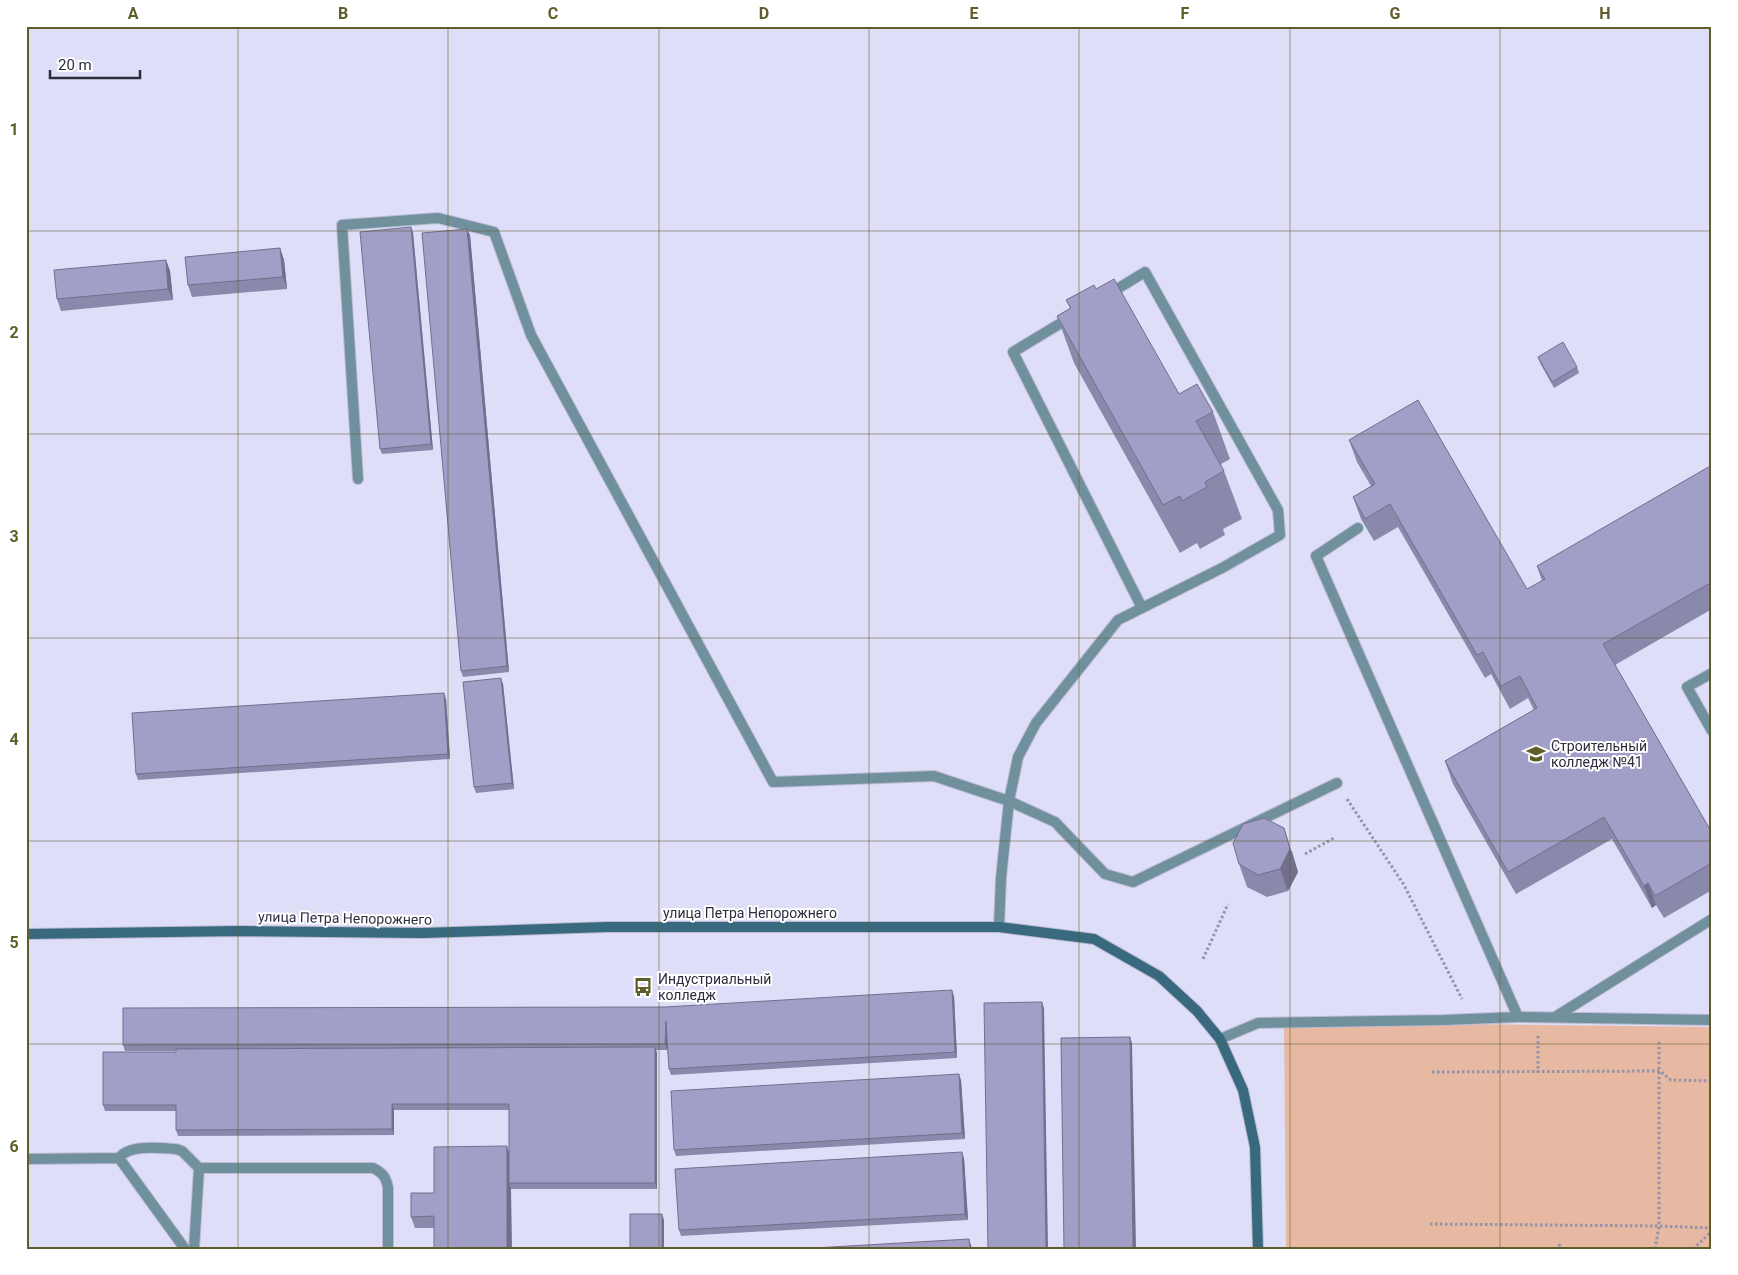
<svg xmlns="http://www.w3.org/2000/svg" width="1738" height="1275" viewBox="0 0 1738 1275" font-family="Roboto,sans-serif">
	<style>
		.green { fill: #e7b9a2 }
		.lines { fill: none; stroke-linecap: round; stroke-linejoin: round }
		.lane-casing { stroke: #bcbbd3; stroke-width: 12 }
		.secondary-casing { stroke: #bcbbd3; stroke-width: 12 }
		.path { stroke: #9493aa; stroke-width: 3; stroke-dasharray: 2.5 2.5; stroke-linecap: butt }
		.lane { stroke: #71909e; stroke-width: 10 }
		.secondary { stroke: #39697e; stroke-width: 10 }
		.wall { fill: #8a89ac }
		.shaded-wall { fill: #716f8c }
		.building { fill: #a19fc8; stroke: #716f8c }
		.grid { fill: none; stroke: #5f5d2a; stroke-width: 1; stroke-opacity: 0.55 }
		.labels { text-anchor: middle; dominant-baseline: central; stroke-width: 4; stroke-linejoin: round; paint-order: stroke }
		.poi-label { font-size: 14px; fill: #2e2d3e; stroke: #fff; text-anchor: start }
		.street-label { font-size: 14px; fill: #2e2d3e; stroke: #fff }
		.neatline { fill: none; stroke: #5f5d2a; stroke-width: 2 }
		.grid-label { font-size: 16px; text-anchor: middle; font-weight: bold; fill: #5f5d2a }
	</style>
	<rect width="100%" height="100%" fill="#dfdef8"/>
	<!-- green -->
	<path class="green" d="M1284 1022 1712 1027V1249H1286Z"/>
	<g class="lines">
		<!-- lane casing -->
		<g class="lane-casing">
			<path id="lane" d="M1071 317 1013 352 1142 608
				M358 479 342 225 438 218 494 232 531 335 773 782 934 776 1009 801 1055 822 1105 874 1133 882 1337 783
				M1358 528 1316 556 1518 1017
				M1712 673 1687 687 1712 731
				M999 927 1001 878 1009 801 1018 757 1036 723 1118 620 1222 568 1280 535 1278 510 1145 272 1109 294
				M1555 1017 1712 919
				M1220 1039 1258 1023 1444 1020 1518 1017 1712 1020
				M119 1158 185 1249
				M26 1159 119 1158C129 1144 160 1148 176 1149L182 1151 199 1168
				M194 1249 199 1168H373C383 1173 386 1177 388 1188V1249"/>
		</g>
		<!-- secondary casing -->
		<g class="secondary-casing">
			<path id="secondary" d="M26 934 240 931 422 933 607 927H999L1094 939 1159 976 1197 1011 1220 1039 1243 1090 1255 1147 1258 1249"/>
		</g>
		<!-- path -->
		<path class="path" d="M1347 799 1404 885 1462 999
			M1305 854 1334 838
			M1203 959 1228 904
			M1538 1036V1073
			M1432 1072 1660 1071 1671 1080 1712 1081
			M1430 1224 1659 1226 1712 1228
			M1559 1244 1561 1249
			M1655 1249 1659 1226V1040
			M1693 1249 1712 1231"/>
		<!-- lane -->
		<use href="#lane" class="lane"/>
		<!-- secondary -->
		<use href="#secondary" class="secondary"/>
	</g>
	<!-- wall -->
	<path class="wall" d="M411 227 413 233 433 450 382 454 380 449Z
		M470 235 509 672 463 677 461 671Z
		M280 248 284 260 287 289 192 297 188 285Z
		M166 260 170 271 173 300 61 311 57 299Z
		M1096 289 1179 394 1213 412 1230 459 1221 464 1224 471 1242 519 1223 529 1225 535 1200 549 1197 543 1180 553 1074 363 1057 316 1070 308 1066 300Z
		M1538 357 1577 367 1579 373 1554 388 1540 363Z
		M1349 440 1527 589 1542 581 1537 566 1712 465V609L1615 665 1712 833V890L1664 918 1656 905 1652 908 1612 839 1516 894 1453 784 1445 761 1534 710 1528 698 1510 709 1491 674 1485 678 1398 527 1374 541 1361 519 1353 497 1371 486 1357 462Z
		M503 684 514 789 476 793 474 787Z
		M446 699 450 759 138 780 136 774Z
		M1292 851 1298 872 1288 891 1267 897 1247 887 1239 864Z
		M954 996 957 1058 671 1075 669 1069 667 1046V1050H656L657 1053V1189H511L434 1228H415L411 1217 434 1193 509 1152V1110H394V1135L178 1136 176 1130V1111H105L103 1105 176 1052V1051H125L123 1045 665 1007Z
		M961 1080 965 1139 676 1156 674 1150Z
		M964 1158 968 1220 681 1236 679 1230Z"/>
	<!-- shaded-wall -->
	<path class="shaded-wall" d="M411 227 413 233 433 450 431 444Z
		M467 229 470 235 509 672 507 666Z
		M280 248 284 260 287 289 283 277Z
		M166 260 170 271 173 300 168 289Z
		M501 678 503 684 514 789 512 783Z
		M444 693 446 699 450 759 448 754Z
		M1284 828 1298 872 1288 891 1280 869Z
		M1648 883 1656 905 1652 908 1644 886Z
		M952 990 954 996 957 1058 955 1052Z
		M1042 1002 1044 1008 1048 1249H1046Z
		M666 1021 668 1027 667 1050 665 1044Z
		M1130 1037 1132 1043 1136 1249H1133Z
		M655 1047 657 1053V1189L655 1183Z
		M959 1074 961 1080 965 1139 962 1133Z
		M392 1104 394 1110V1135L392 1129Z
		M507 1146 511 1158 509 1183 511 1189 512 1249H507Z
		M962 1152 964 1158 968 1220 965 1214Z
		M662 1214 664 1220V1249H662Z
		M969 1239 971 1245 972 1249H970Z"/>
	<!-- building -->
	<path class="building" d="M411 227 431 444 380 449 360 232Z
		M467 229 507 666 461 671 422 233Z
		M280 248 283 277 188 285 185 257Z
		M166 260 168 289 57 299 54 270Z
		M1114 279 1179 394 1197 384 1213 412 1196 421 1224 471 1205 482 1207 487 1182 501 1180 496 1163 505 1057 316 1071 308 1066 300 1094 285 1096 289Z
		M1563 342 1577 367 1552 382 1538 357Z
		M1418 400 1527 589 1545 579 1537 566 1712 465V582L1603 644 1712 833V863L1655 896 1648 883 1644 886 1604 817 1508 872 1445 761 1537 708 1520 676 1501 686 1483 652 1477 655 1390 504 1365 519 1353 497 1375 484 1349 440Z
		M501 678 512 783 474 787 463 682Z
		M444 693 448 754 136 774 132 713Z
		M1264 818 1284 828 1290 849 1280 869 1258 875 1239 864 1233 843 1243 824Z
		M952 990 955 1052 669 1069 666 1021 665 1044 123 1045V1008L665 1007Z
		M1042 1002 1046 1249H988L984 1003Z
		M1130 1037 1133 1249H1064L1061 1038Z
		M655 1047V1183H509V1104H392V1129L176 1130V1105H103V1052H176V1049Z
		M959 1074 962 1133 674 1150 671 1091Z
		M507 1146V1249H434V1216L411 1217V1193H434V1147Z
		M962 1152 965 1214 679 1230 675 1169Z
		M630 1214H662V1249H630Z
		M969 1239 970 1249H797Z"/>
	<!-- grid -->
	<path class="grid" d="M238 26V1249M448 26V1249M659 26V1249M869 26V1249M1079 26V1249M1290 26V1249M1500 26V1249M26 231H1712M26 434H1712M26 638H1712M26 841H1712M26 1044H1712"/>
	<!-- icons -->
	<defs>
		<g id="university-bare" transform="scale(1.5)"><path d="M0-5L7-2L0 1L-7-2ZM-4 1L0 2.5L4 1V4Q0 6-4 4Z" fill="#5f5d2a" stroke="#fff" stroke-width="2.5" paint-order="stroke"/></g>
		<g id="bus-bare" transform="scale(1.5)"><path d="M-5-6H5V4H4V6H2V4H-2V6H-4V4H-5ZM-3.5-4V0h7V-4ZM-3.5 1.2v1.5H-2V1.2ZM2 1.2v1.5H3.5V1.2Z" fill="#5f5d2a" stroke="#fff" stroke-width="2.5" paint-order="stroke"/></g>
	</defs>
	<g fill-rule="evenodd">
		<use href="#university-bare" x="1536" y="754"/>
		<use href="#bus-bare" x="643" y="987"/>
	</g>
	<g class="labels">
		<!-- poi labels -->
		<g class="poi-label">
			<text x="1551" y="746">Строительный<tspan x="1551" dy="16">колледж №41</tspan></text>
			<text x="658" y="979">Индустриальный<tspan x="658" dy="16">колледж</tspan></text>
		</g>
		<!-- street labels -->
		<g class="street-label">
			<text x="750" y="913">улица Петра Непорожнего</text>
			<text transform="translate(345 918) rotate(1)">улица Петра Непорожнего</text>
		</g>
	</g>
	<!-- border -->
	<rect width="1738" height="1275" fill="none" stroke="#ffffff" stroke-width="55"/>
	<!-- scale -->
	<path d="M50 70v8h90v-8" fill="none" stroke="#2e2d3e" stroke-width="2.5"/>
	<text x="58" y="70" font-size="15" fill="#2e2d3e" stroke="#ffffff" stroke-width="4" paint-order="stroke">20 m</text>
	<rect x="28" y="28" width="1682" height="1220" class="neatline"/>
	<g class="grid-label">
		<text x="133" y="19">A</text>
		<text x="343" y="19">B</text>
		<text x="553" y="19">C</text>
		<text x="764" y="19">D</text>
		<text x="974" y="19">E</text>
		<text x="1185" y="19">F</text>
		<text x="1395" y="19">G</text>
		<text x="1605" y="19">H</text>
		<text x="14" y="135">1</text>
		<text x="14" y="338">2</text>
		<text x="14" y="542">3</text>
		<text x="14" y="745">4</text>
		<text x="14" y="948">5</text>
		<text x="14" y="1152">6</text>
	</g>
</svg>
